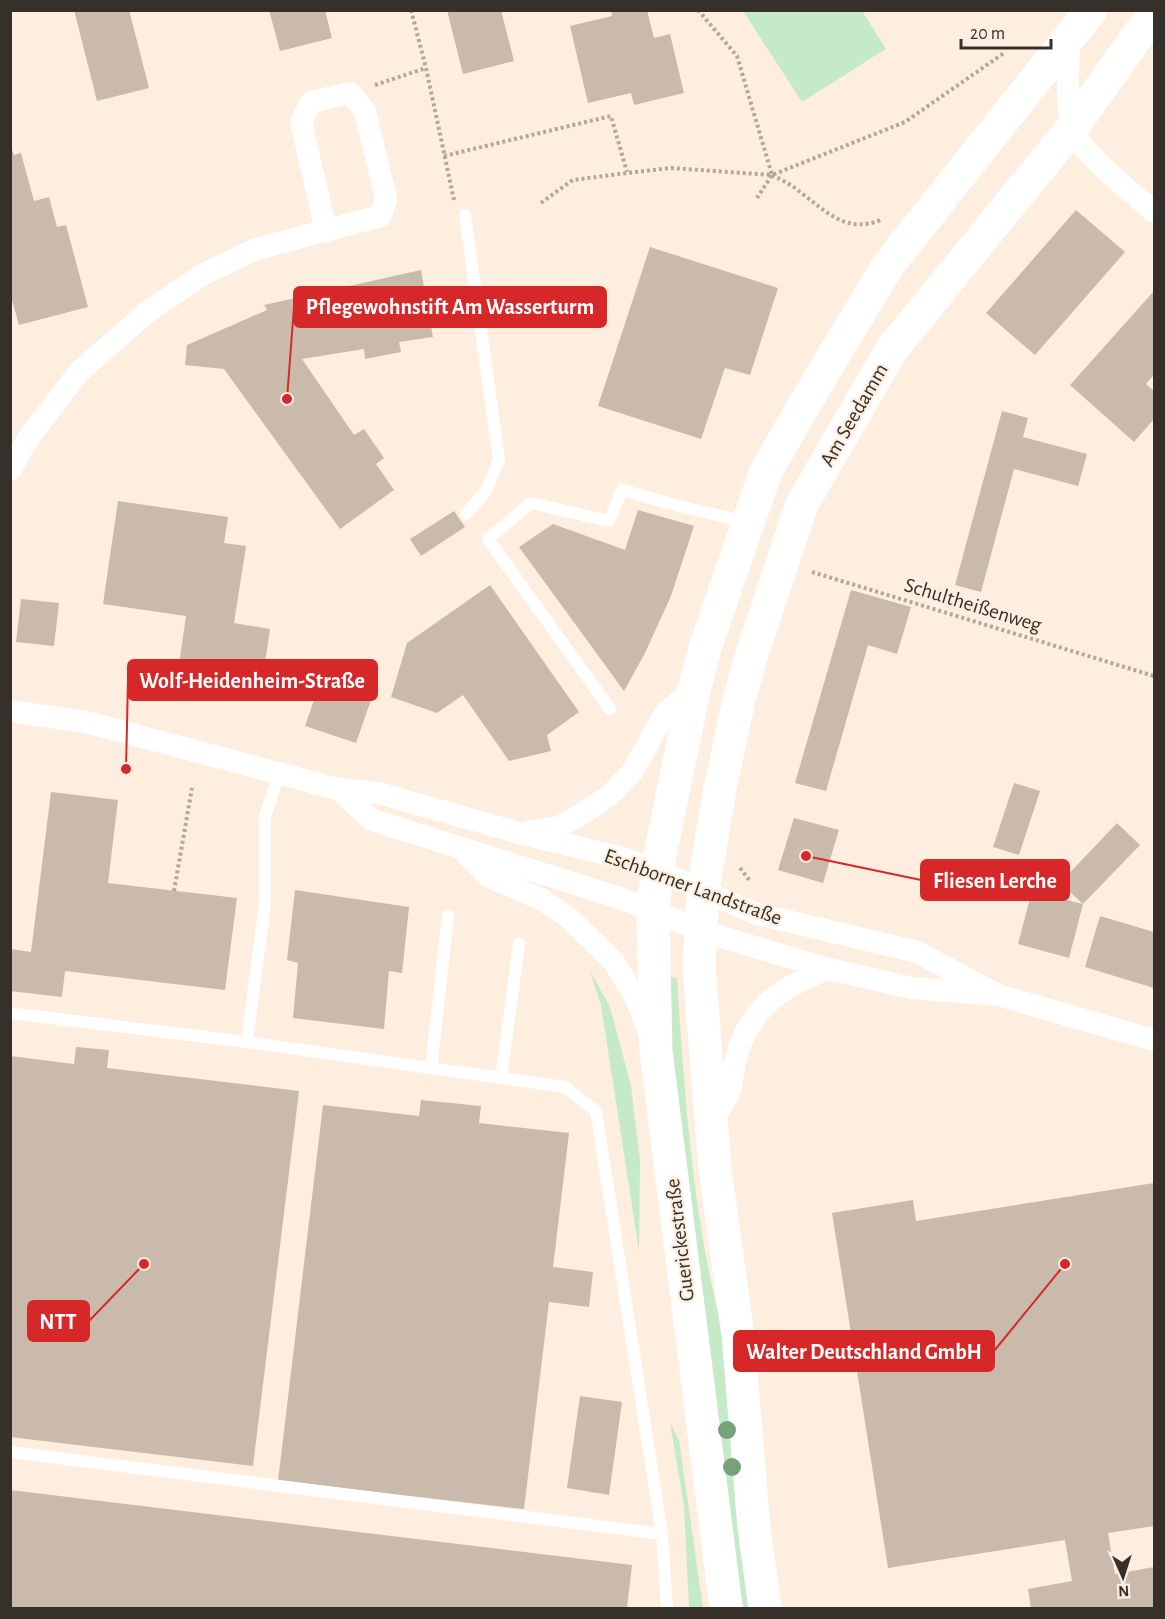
<svg xmlns="http://www.w3.org/2000/svg" width="1165" height="1619" viewBox="0 0 1165 1619" font-family="'Alegreya Sans',sans-serif">
	<style>
		.green { fill: #c4eac7 }
		.building { fill: #c9baac }
		.lines { fill: none; stroke-linecap: round; stroke-linejoin: round }
		.path { stroke: #b3a69b; stroke-width: 4; stroke-dasharray: 3 3; stroke-linecap: butt }
		.service { stroke: #fff; stroke-width: 12 }
		.minor { stroke: #fff; stroke-width: 22 }
		.secondary { stroke: #fff; stroke-width: 33 }
		.tree { fill: #77a179 }
		.labels { text-anchor: middle; dominant-baseline: central; stroke-width: 4.5; stroke-linejoin: round; paint-order: stroke }
		.street-label { font-size: 21px; fill: #36302a; stroke: #feeee0 }
		.leader { fill: none; stroke: #d62828; stroke-width: 2 }
		.callout-dot { fill: #d62828; stroke: #feeee0; stroke-width: 2 }
		.callout { fill: #d62828; stroke: #d62828; stroke-width: 2 }
		.callout-label { font-size: 22px; text-anchor: middle; font-weight: bold; fill: #fff }
	</style>
	<rect width="100%" height="100%" fill="#feeee0"/>
	<!-- green -->
	<path class="green" d="M743 11H862L886 49 802 102Z
		M590 971 610 1007 631 1086 640 1160 639 1251 601 1005Z
		M668 977 677 978C685 1101 693 1225 726 1344L754 1608H744L742 1601 672 1049Z
		M670 1423 679 1440 703 1608H689L684 1505Z"/>
	<!-- building -->
	<path class="building" d="M74 10H129L149 88 97 101Z
		M269 10H325L332 38 280 51Z
		M447 10H501L514 61 463 74Z
		M611 10H647L654 38 670 34 684 93 634 105 631 93 588 103 570 26 612 16Z
		M10 145 14 155 21 153 34 201 49 197 57 227 66 225 88 307 19 325 10 293Z
		M1076 210 1125 252 1035 355 986 313Z
		M650 247 778 288 750 375 725 368 701 439 598 406Z
		M421 270 433 337 399 342 401 352 365 359 364 349 302 359 354 435 364 429 384 458 376 464 394 490 340 529 224 369 185 365 187 345 267 310 264 305Z
		M1154 291V375L1146 384 1154 391V419L1134 442 1070 385Z
		M1002 411 1028 418 1023 437 1087 454 1078 486 1014 469 981 592 955 585Z
		M118 501 228 517 224 543 246 546 234 623 270 629 263 676 179 664 186 616 103 604Z
		M638 510 694 526 671 596 645 653 624 691 519 547 553 524 625 550Z
		M454 511 465 527 421 556 410 539Z
		M490 585 579 712 547 735 551 751 509 761 463 695 437 713 391 697 407 643Z
		M851 590 911 607 897 654 868 645 826 791 795 783Z
		M21 599 59 603 54 646 16 642Z
		M321 680 372 697 356 743 305 726Z
		M1014 783 1040 791 1019 855 993 847Z
		M51 792 118 800 108 883 237 898 225 990 65 971 62 997 10 991V949L31 952Z
		M794 818 839 830 823 883 778 870Z
		M1117 823 1140 845 1083 904 1060 883Z
		M295 890 409 907 402 973 389 971 384 1029 293 1018 298 963 287 960Z
		M1032 891 1083 904 1069 958 1018 944Z
		M1100 916 1154 932V988L1085 967Z
		M76 1047 109 1050 107 1068 299 1091 253 1466 10 1437V1056L74 1064Z
		M421 1100 481 1106 479 1123 569 1133 553 1267 593 1272 589 1307 549 1302 524 1509 278 1481 323 1105 419 1116Z
		M1154 1183V1526L1108 1533 1115 1574 1154 1567V1608H1031L1028 1589 1072 1581 1065 1540 888 1568 832 1213 913 1200 916 1221Z
		M580 1396 622 1402 609 1495 567 1488Z
		M10 1490 632 1565 627 1608H10Z"/>
	<g class="lines">
		<!-- path -->
		<path class="path" d="M411 10 426 68 454 200
			M698 10 737 56 772 175 905 122 1004 53
			M375 85 426 68
			M444 156 611 116 627 172
			M772 175C782 180 792 185 800 192 827 212 847 235 883 219
			M541 203 573 180 627 173 671 168 772 175 757 198
			M812 572 1154 676
			M740 868 750 881
			M174 891 192 788"/>
		<!-- service -->
		<path class="service" d="M465 215 499 459 486 491 466 514
			M610 709 488 539 531 503 609 521 622 490 682 507 747 522
			M10 1013 247 1042 565 1087 596 1111 662 1534 667 1608
			M247 1042 265 903V817L279 773
			M431 1068 448 916
			M501 1078 519 944
			M10 1452 662 1534"/>
		<!-- minor -->
		<path class="minor" d="M1069 38C1069 66 1065 98 1072 126 1078 152 1133 193 1154 212
			M10 470 29 437 79 372 146 313 202 275 256 249 381 216 386 199 365 111 350 93 311 102 301 122 326 231
			M10 711 86 722 338 789 379 793 519 833 623 858 657 870 754 913 917 952 998 995
			M338 789 372 820 620 898 700 930 748 945 829 969 912 988 998 995 1154 1040
			M529 832 556 828 582 814 610 795 632 772 666 712 694 690
			M464 852 489 877 541 899 569 918 614 962 636 999 650 1035
			M712 1123C717 1113 725 1102 730 1090 733 1080 733 1069 736 1058 749 1008 782 986 829 969"/>
		<!-- secondary -->
		<path class="secondary" d="M726 1608 656 1051 653 910 657 870 694 690 705 648 766 471 824 371 889 264 1091 10
			M765 1608 754 1528 738 1335 715 1169 699 968 703 890 720 789 739 700 751 657 802 504 892 349 1072 128 1154 13"/>
	</g>
	<!-- trees -->
	<g class="tree">
		<circle cx="727" cy="1430" r="9"/>
		<circle cx="732" cy="1467" r="9"/>
	</g>
	<g class="labels">
		<!-- street labels -->
		<g class="street-label">
			<text transform="translate(854 415) rotate(-60)">Am Seedamm</text>
			<text transform="translate(973 605) rotate(17)">Schultheißenweg</text>
			<text transform="translate(693 887) rotate(20)">Eschborner Landstraße</text>
			<text transform="translate(680 1240) rotate(-97)">Guerickestraße</text>
		</g>
	</g>
	<!-- callouts -->
	<path class="leader" d="M287 399L294 307M126 769L128 680M806 856L921 880M144 1264L89 1321M1065 1264L994 1351"/>
	<g class="callout-dot">
		<circle cx="287" cy="399" r="6"/>
		<circle cx="126" cy="769" r="6"/>
		<circle cx="806" cy="856" r="6"/>
		<circle cx="144" cy="1264" r="6"/>
		<circle cx="1065" cy="1264" r="6"/>
	</g>
	<g class="callout">
		<rect x="294" y="287" width="312" height="40" rx="6"/>
		<rect x="128" y="660" width="249" height="40" rx="6"/>
		<rect x="921" y="860" width="148" height="40" rx="6"/>
		<rect x="28" y="1301" width="61" height="40" rx="6"/>
		<rect x="734" y="1331" width="260" height="40" rx="6"/>
	</g>
	<g class="callout-label">
		<text x="450" y="314">Pflegewohnstift Am Wasserturm</text>
		<text x="252" y="688">Wolf-Heidenheim-Straße</text>
		<text x="995" y="888">Fliesen Lerche</text>
		<text x="58" y="1329">NTT</text>
		<text x="864" y="1359">Walter Deutschland GmbH</text>
	</g>
	<!-- border -->
	<rect width="1165" height="1619" fill="none" stroke="#36302a" stroke-width="24"/>
	<!-- north arrow -->
	<g transform="translate(1123 1577) rotate(177)" stroke="#feeee0" stroke-width="4.5" paint-order="stroke">
	<path d="M0-4.5L10 22L0 15L-10 22Z" fill="#36302a"/>
	<text y="-9" font-size="16" font-weight="bold" text-anchor="middle" fill="#36302a">N</text>
	</g>
	<!-- scale -->
	<path d="M961 39v9h90v-9" fill="none" stroke="#36302a" stroke-width="3"/>
	<text x="970" y="39" font-size="18" fill="#36302a" stroke="#feeee0" stroke-width="4.5" paint-order="stroke">20 m</text>
</svg>
